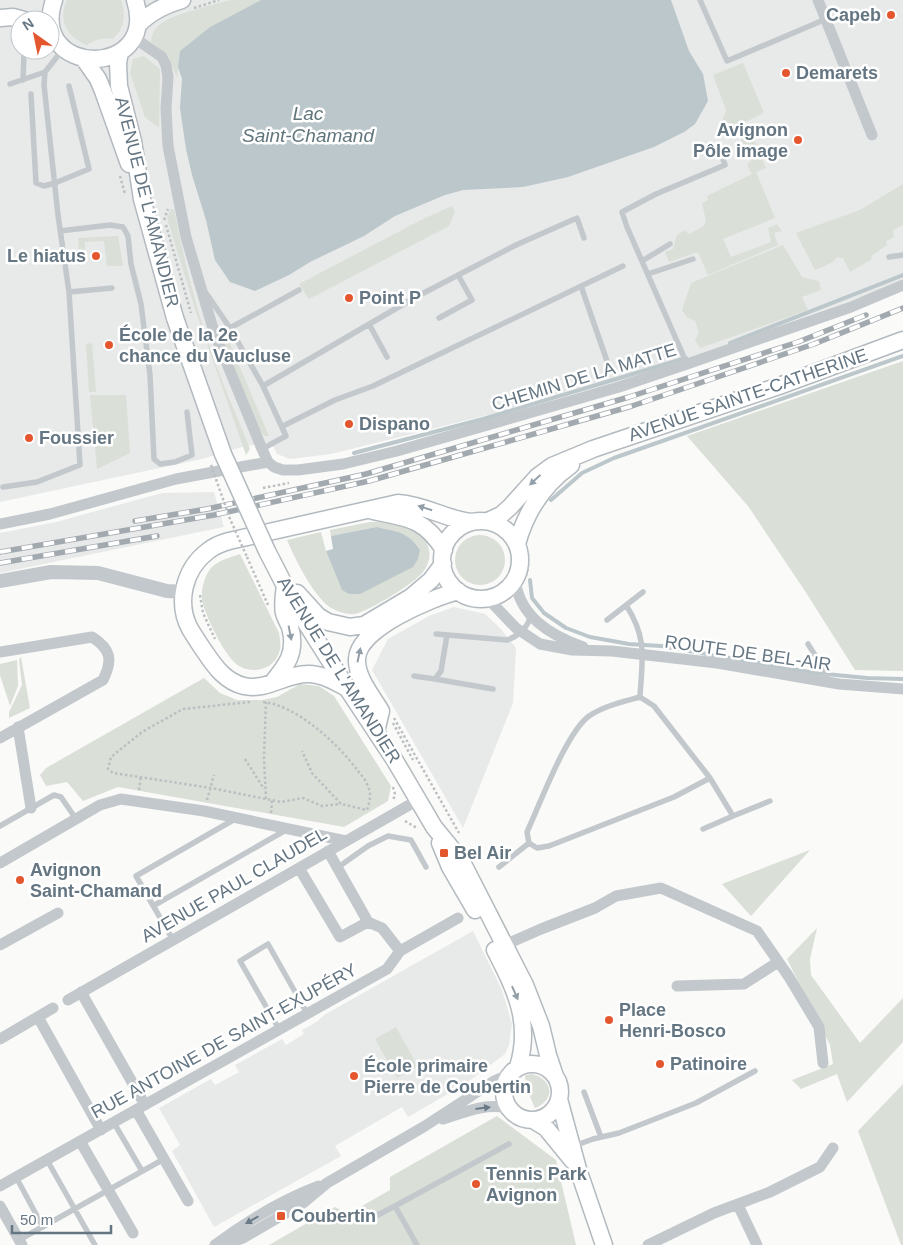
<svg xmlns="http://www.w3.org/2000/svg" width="903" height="1245" viewBox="0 0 903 1245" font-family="Arial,sans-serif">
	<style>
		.built { fill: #e8e9e9; fill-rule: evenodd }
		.green { fill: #dadfd7 }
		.water { fill: #bbc7cb }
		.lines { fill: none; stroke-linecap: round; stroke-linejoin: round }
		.stream { stroke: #bbc7cb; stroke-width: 4 }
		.secondary-casing { stroke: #b3babf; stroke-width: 19 }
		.path { stroke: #bbbfc2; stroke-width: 2.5; stroke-dasharray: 2.5 2.5; stroke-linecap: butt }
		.service { stroke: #c3c8cc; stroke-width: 5.5 }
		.minor { stroke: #c3c8cc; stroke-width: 11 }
		.tertiary { stroke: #c3c8cc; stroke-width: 14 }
		.secondary { stroke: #fff; stroke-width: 16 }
		.rail-casing { stroke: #a2aab0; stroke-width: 5.5 }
		.rail { stroke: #fff; stroke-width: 4; stroke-dasharray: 11; stroke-linecap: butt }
		.secondary-bridge-casing { stroke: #b3babf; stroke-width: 19; stroke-linecap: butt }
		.path-bridge { stroke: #bbbfc2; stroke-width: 2.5; stroke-dasharray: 2.5 2.5; stroke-linecap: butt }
		.secondary-bridge { stroke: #fff; stroke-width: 16 }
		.oneway { fill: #939fa8 }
		.oneway2 { fill: #6a7a87 }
		.poi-dot { fill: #e4572e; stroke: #fff; stroke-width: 2 }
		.labels { text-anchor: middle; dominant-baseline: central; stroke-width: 5; stroke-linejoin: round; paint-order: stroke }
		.poi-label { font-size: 18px; font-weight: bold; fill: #657683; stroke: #fff; text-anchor: start }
		.street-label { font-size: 18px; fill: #657683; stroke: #fff }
		.water-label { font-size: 19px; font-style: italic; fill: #60757c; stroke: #fff }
	</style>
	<rect width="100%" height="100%" fill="#fafaf8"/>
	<!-- built -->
	<path class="built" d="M0 0H903V279L870 294 616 383 331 454 290 459 277 454 271 442 242 447 202 459 0 502ZM20 20H50V50H20Z
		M214 492 224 527 0 573V533L56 522 162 493Z
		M454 607 485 614 500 628 516 648 513 703 463 828 372 670 388 639 429 616Z
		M473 931 502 990 512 1024 509 1045 505 1054 465 1084 408 1117 402 1107 335 1146 341 1156 214 1227 172 1151 180 1145 159 1108 211 1079 215 1085 239 1072 235 1065 282 1039 286 1045 304 1034 302 1030 318 1021 324 1015Z"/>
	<!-- green -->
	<path class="green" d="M67 0H121C126 15 125 28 113 39 105 37 94 40 87 45 68 38 57 20 67 0Z
		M231 0H261L210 27 180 51 177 78 168 55 151 42C152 36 153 30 159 25 172 14 213 5 231 0Z
		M144 56 160 69 159 128 145 117 130 73 133 59Z
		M743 63 764 113 739 125 743 134 750 131 766 168 756 172 775 218 723 239 731 257 771 242 768 228 777 224 782 231 774 233 778 245 708 275 698 252 669 262 665 252 673 249 677 235 685 230 689 234 704 226 706 221 702 203 708 200 707 196 754 173 752 174 747 164 751 161 736 128 718 133 726 110 713 75Z
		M903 184V225L893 230 894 237 886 241 887 245 871 256 872 259 850 272 843 258 837 257 833 262 815 270 796 233 860 210Z
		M452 206 455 212 449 226 309 299 299 284 421 220Z
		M171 209H174C185 266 200 324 221 378 230 402 241 425 250 449L246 455 196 312 167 218Z
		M118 236 123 266H107L104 241 85 242V254H79L78 238Z
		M783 245 802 277 819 281 821 290 802 297 808 310 700 348 695 340 699 332 695 321 687 317 682 310 691 283Z
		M216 323 230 344 269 436H264L259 429Z
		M92 343 96 392H89L86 344Z
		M903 361V671L855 670 805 591 748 506 687 436Z
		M90 395H126L130 453 97 469Z
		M370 522C382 522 396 522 407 527 427 534 437 554 423 572 415 583 369 611 355 614 348 615 339 612 333 609 315 600 295 559 287 540L321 532 326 551 342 589 349 594 376 527 331 536 330 530Z
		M455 560a25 25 0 1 1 50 0a25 25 0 1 1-50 0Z
		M240 554 279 633C280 640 282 648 278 655 272 670 252 674 239 666 226 659 204 614 202 599 201 589 205 574 212 567 219 560 232 557 240 554Z
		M21 657 30 708 9 718V712L22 685 19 660Z
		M17 660 18 686 10 706 0 675V664Z
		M204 678 220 693 237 700H262L277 697 300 684 319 686 334 696 391 786 388 801 344 827 118 787 83 801 67 782 46 786 40 775 46 768Z
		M810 850 751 916 722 884Z
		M817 928 810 959 811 975 860 1043 903 998V1042L847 1102 837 1074 801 1089 792 1080 833 1064 830 1045 787 959Z
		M396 1027 418 1067 397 1078 375 1039Z
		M532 1074C553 1079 556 1100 535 1108 530 1097 526 1087 525 1075Z
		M903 1084V1245H901L858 1131Z
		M497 1116 556 1160 576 1245H269L335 1207 348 1214 390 1190V1177Z"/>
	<!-- water -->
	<path class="water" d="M261 0H671L689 51 703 74 708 101 695 124 684 132 654 147 568 177 523 187 463 190 445 195 395 216 364 236 310 262 289 275 255 291 230 282 215 260 206 220 192 175 186 149 180 108 182 79 178 67 180 51 210 27Z
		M376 527C397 532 407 531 420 550L418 559 413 567 360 594H349L342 590 326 551 333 549 331 536Z"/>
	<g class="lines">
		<!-- stream -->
		<path class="stream" d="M730 343 903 275
			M354 453 483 419 686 358
			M551 500 582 473 614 458 903 356
			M530 580 532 598 544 613 566 628 590 637 629 644 661 646 815 673 867 678 903 679"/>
		<!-- secondary casing -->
		<g class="secondary-casing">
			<path id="secondary" d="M54 0C28 78 160 79 135 0
				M0 18 13 17 24 20
				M138 25C150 12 165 5 182 0
				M120 52 118 63 119 86 133 141 142 199 175 318
				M84 59 98 79 103 91 129 164
				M373 511C407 518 424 518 444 550
				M488 521 501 515 510 507 537 477 552 466 593 449 779 386 903 340
				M442 560a39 39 0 1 1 78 0a39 39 0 1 1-78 0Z
				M517 544C526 511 543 485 571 465
				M267 551 285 586 306 623 347 688 394 759 434 827 461 860 525 985 541 1026 548 1055 555 1076
				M297 593 318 616 328 622 350 627 364 625 411 597 431 580 443 564
				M272 683C287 665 297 652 290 627 288 622 285 618 284 613 282 605 284 594 285 586
				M347 688C335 682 321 673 307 674 286 674 266 691 244 686 226 682 215 667 205 652 200 645 195 637 190 629 176 603 184 569 208 551 214 546 222 543 229 541L398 503C426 505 445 519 471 522
				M376 732 381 711C372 696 356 677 357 659 358 628 432 598 458 591
				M440 843 450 867 475 910
				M495 950C515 989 532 1022 518 1067
				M504 1092a28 28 0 1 1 56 0a28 28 0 1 1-56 0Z
				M559 1099 578 1169 604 1245
				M533 1120 546 1128 573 1161"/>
		</g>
		<!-- path -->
		<path class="path" d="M194 8 219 0
			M120 176 125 194
			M164 220 168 209
			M166 225 191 313
			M263 488 289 483
			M247 557 268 605
			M526 576 528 568V552
			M200 595 203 613 215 639
			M250 702 183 709 142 732 111 757 108 769 113 773 211 788 281 802 303 798 322 806 341 804
			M263 702C297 705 339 745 358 771 361 775 365 779 367 784 372 793 370 801 367 810L341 804 312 773 302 751
			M394 718 459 833
			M393 723 413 760
			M245 759 264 789
			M393 787 395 794 393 801
			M139 790 141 776
			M266 799 264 757 266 702
			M207 800 214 775
			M271 813 272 800
			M405 821 417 828"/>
		<!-- service -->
		<path class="service" d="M700 0 727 61 826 19
			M23 80 24 54
			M10 84 45 72
			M31 94 36 183 44 186 55 183 89 169 69 86
			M60 231 110 225 123 227 128 236 131 264 141 304 150 375 154 459 160 464 175 462 192 455 187 412
			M889 257 903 255
			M642 261 670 244
			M648 274 693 259
			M581 286 608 364
			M69 292 112 288
			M206 293 230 328 299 290
			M439 318 472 300 458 275
			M369 324 387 357
			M230 328 263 386 286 436 262 449
			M687 364 627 227 622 212 656 194 725 165 719 148
			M263 386 414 298 516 245 577 218 584 238
			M283 426 335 400 373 386 623 266
			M3 487 37 482 80 465 69 292 58 215 44 85 45 72 64 48
			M626 605C648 639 642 659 640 697L654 706 710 778 674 797 549 846 537 848 529 843 527 832C540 804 566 733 589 716 604 706 622 702 640 697
			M607 620 643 592
			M436 634 507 640C517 637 530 626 530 615
			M808 644 825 671 828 682
			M414 676 435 679 441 671 447 635
			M435 679 493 689
			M710 778 733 816 770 801
			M0 826 54 795 61 797 76 819
			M703 829 733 816
			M499 867 529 843
			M337 868 368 846 388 836 411 840 426 867
			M153 906 286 830
			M173 940 136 876 235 819
			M279 1029 240 961 268 944 307 1013
			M584 1092 601 1137
			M114 1123 142 1171
			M574 1146 593 1139 619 1133 696 1103 755 1071
			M47 1160 95 1245
			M16 1177 43 1227
			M395 1206 509 1144
			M374 1217 395 1206 417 1245
			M19 1240 164 1159"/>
		<!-- minor -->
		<path class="minor" d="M818 0 872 135
			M133 37 162 57 166 65 168 77 166 109 168 146 186 237 214 332 262 449 268 462 274 467 283 470H298L343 464 397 451 619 387 687 364 851 307 903 285
			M0 524 50 514 176 479 268 462
			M515 580C520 617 550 635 583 647
			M481 599 492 603 516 628 540 644 572 650 612 651 717 663 839 684 903 689
			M0 652 92 637C111 649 113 660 103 680L0 738
			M18 727 31 808
			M0 863 100 805 121 799 204 811 346 841
			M299 868 340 937 368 922 328 851
			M368 922 382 928 400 951
			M0 945 58 913
			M498 948 541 929 595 908 616 896 661 888 757 931 789 977 819 1027 823 1063
			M677 986 744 984 778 962
			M81 992 145 1105
			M68 1000 418 800
			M38 1017 101 1130
			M0 1039 53 1008
			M136 1110 188 1201
			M443 1119C465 1112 485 1103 508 1108
			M80 1141 133 1233
			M0 1186 387 969 400 951 458 918
			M738 1205 757 1245
			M0 1206 22 1245
			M215 1245C247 1221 282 1200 319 1186
			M224 1245 243 1238 303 1203 327 1183 425 1126 494 1081 508 1075
			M648 1245 714 1213 770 1192 820 1167 833 1148"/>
		<!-- tertiary -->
		<path class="tertiary" d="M0 581 51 572 98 573 167 591 184 592"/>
		<!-- secondary -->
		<use href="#secondary" class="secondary"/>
		<!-- rail casing -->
		<g class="rail-casing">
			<path id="rail" d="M135 521 207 509 366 474 629 397 798 342 866 315
				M0 552 214 515 369 481 632 406 814 344 903 308
				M0 563 157 536"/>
		</g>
		<!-- rail -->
		<use href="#rail" class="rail"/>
		<!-- secondary-bridge casing -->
		<g class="secondary-bridge-casing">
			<path id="secondary-bridge" d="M175 318 223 454 267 551"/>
		</g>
		<!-- path-bridge -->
		<path class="path-bridge" d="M211 465 230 519 247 557"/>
		<!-- secondary-bridge -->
		<use href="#secondary-bridge" class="secondary-bridge"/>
	</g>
	<!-- one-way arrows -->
	<defs><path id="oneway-solid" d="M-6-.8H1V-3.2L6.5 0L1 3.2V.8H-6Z" transform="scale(1.25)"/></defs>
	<g class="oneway">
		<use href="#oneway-solid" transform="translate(535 480) rotate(137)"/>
		<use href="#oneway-solid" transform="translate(425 508) rotate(-163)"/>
		<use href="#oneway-solid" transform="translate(290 633) rotate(79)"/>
		<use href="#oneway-solid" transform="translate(359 655) rotate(-78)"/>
		<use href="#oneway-solid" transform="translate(515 993) rotate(66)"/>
	</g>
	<g class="oneway2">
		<use href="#oneway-solid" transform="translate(483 1108) rotate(-7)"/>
		<use href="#oneway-solid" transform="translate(252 1220) rotate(150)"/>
	</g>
	<!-- markers -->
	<g class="poi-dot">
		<circle cx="891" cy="15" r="5"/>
		<circle cx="786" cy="73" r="5"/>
		<circle cx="798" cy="140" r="5"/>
		<circle cx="96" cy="256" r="5"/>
		<circle cx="349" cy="298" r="5"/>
		<circle cx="109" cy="345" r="5"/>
		<circle cx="349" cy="424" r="5"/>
		<circle cx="29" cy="438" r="5"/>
		<rect x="439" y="848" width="10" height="10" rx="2.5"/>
		<circle cx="20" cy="880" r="5"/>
		<circle cx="609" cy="1020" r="5"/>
		<circle cx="660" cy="1064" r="5"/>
		<circle cx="354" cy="1076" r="5"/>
		<circle cx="476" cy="1184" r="5"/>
		<rect x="276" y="1211" width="10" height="10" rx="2.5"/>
	</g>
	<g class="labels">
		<!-- poi labels -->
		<g class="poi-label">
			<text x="881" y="15" text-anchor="end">Capeb</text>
			<text x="796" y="73">Demarets</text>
			<text x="788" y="130" text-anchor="end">Avignon<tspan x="788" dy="21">Pôle image</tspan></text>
			<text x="86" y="256" text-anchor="end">Le hiatus</text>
			<text x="359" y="298">Point P</text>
			<text x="119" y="335">École de la 2e<tspan x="119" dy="21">chance du Vaucluse</tspan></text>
			<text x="359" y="424">Dispano</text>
			<text x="39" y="438">Foussier</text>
			<text x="454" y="853">Bel Air</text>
			<text x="30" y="870">Avignon<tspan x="30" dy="21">Saint-Chamand</tspan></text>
			<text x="619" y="1010">Place<tspan x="619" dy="21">Henri-Bosco</tspan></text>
			<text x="670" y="1064">Patinoire</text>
			<text x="364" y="1066">École primaire<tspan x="364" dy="21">Pierre de Coubertin</tspan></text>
			<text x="486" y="1174">Tennis Park<tspan x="486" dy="21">Avignon</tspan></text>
			<text x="291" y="1216">Coubertin</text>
		</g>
		<!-- street labels -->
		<g class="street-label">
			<text transform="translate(147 202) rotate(76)">AVENUE DE L'AMANDIER</text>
			<text transform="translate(584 377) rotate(-17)">CHEMIN DE LA MATTE</text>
			<text transform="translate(748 395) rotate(-19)">AVENUE SAINTE-CATHERINE</text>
			<text transform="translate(748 653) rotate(8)">ROUTE DE BEL-AIR</text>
			<text transform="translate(339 670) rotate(58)">AVENUE DE L'AMANDIER</text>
			<text transform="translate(234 885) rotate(-30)">AVENUE PAUL CLAUDEL</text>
			<text transform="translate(224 1041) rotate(-29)">RUE ANTOINE DE SAINT-EXUPÉRY</text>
		</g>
		<!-- water labels -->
		<g class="water-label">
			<text x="308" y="113">Lac<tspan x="308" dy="22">Saint-Chamand</tspan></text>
		</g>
	</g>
	<!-- north arrow -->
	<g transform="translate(35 35) rotate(327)"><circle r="24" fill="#ffffff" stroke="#c1c8cd"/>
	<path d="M0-4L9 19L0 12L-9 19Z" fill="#e4572e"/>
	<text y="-8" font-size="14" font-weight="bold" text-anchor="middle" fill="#657683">N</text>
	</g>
	<!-- scale -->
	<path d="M12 1225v8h99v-8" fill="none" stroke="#657683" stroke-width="2.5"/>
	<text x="20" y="1225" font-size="15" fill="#657683" stroke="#ffffff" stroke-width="4" paint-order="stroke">50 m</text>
</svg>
